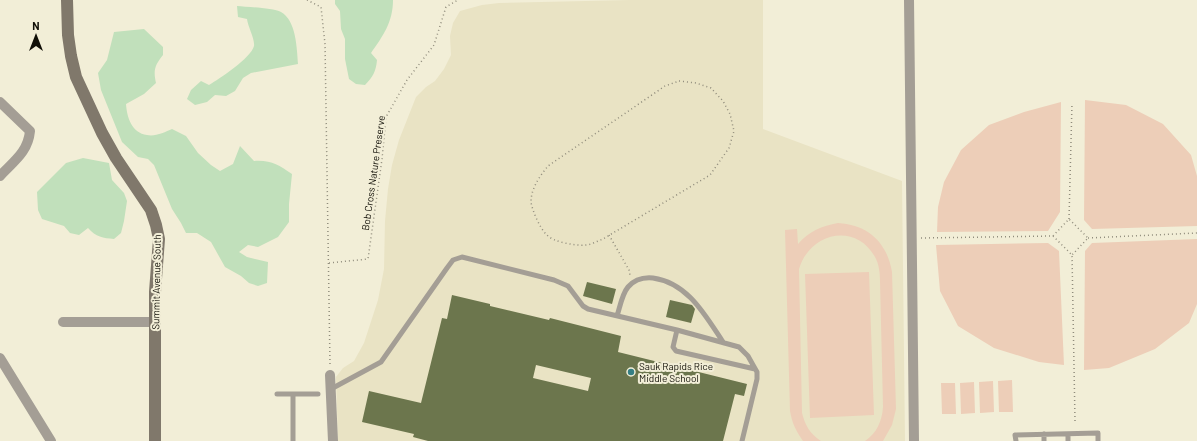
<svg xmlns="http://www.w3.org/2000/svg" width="1197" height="441" viewBox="0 0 1197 441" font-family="Barlow,sans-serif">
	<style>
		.built { fill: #e9e3c4 }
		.green { fill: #edceb8 }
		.water { fill: #c1e0bb }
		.building { fill: #6c764d; fill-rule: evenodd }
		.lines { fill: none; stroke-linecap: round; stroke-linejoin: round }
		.path { stroke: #908c7c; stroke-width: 1.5; stroke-dasharray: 1 3; stroke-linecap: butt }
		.lane { stroke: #a49e95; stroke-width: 5 }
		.street { stroke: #a49e95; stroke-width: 10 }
		.secondary { stroke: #80786b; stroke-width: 12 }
		.poi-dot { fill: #357e83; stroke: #f2eed7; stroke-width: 1.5 }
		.labels { text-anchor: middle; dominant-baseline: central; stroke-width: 4; stroke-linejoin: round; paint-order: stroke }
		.street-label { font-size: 10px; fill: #110f07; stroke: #f2eed7 }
		.poi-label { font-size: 10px; fill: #110f07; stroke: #f2eed7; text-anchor: start }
	</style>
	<rect width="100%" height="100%" fill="#f2eed7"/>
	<!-- built -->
	<path class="built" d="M630 0H763V129L902 181 905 441H338L336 377 343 368 354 361 364 343 378 300 384 269 385 221 388 189 392 165 399 140 416 97 426 87 435 81 444 69 451 55 450 36 453 23 460 11 482 5 499 3Z"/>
	<!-- green -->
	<path class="green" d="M1085 100 1126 105 1163 124 1191 155 1197 176V226L1092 229 1084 220Z
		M1061 102 1060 212 1048 231 937 232 938 207 944 182 961 150 989 125 1024 112Z
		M838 223C868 225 887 242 892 272L896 409 892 425 883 441H865C877 433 882 421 883 407L880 281C880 273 879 264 875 257 856 222 810 232 799 269L802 413C805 425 810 434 821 441H803C796 431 792 423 790 411L785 230 797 229 798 244C809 231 822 226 838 223Z
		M1197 239V304L1189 323 1155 349 1109 368 1084 370 1085 251 1092 243Z
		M1048 243 1059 251 1064 365 1039 362 994 348 958 326 940 291 936 245Z
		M869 272 874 415 810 418 805 274Z
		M1012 380 1013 412H999L998 381Z
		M993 381 994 412 980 413 979 382Z
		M974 382 975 413 961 414 960 383Z
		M941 383H955L956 414H942Z"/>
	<!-- water -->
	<path class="water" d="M335 0H393C393 22 383 36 371 53L377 60C376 71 373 77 365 85L356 84 349 79 345 59V39L341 29 340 11 335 4Z
		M237 6C247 7 273 8 281 12 296 20 297 48 298 64L251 73 243 78 235 91 226 96 215 95 207 102 195 105 187 99 191 90 201 81 209 85C219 79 251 58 254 46 255 39 248 27 247 19L238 17Z
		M144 29 163 47V55C155 65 153 70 156 83L144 94 126 104C127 118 132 133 147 135 155 137 165 132 172 129L186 136 198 153 211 165 220 171 233 164 240 146 254 161C272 160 278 165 292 174L289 204V222L278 237 258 247 248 245 239 252 247 257 268 262 267 283 258 286 249 283 241 276 225 267 211 242 197 233H186L181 223 172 209 154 165 148 159 138 157 122 142 101 90 98 73 107 60 114 32Z
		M83 158 109 163 112 180 124 193 127 201 124 221 121 233 114 239C103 238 96 237 88 228L79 235 70 233 64 226 42 219 38 210 37 192 66 163Z"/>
	<!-- building -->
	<path class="building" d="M587 282 616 289 612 304 583 296Z
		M452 295 490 304V306L549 320 550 318 621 336 618 352 747 384 744 396 735 394 723 441H428L413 437 414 434 362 422 369 391 421 403 442 318 447 319ZM536 365 591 378 588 391 533 378Z
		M670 300 692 305 695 309 691 323 666 317Z"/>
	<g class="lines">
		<!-- path -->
		<path class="path" d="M307 0 321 7 325 44 330 365
			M679 81 696 83 711 88 723 101 730 114 734 131 729 148 710 175 603 239C597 241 591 245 585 245 576 246 553 242 547 235 540 229 532 210 531 202 531 188 540 176 548 166L665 86Z
			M1069 219 1072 103
			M609 235 629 270 630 275
			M1053 236 1069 219 1088 238 1072 255
			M921 238 1053 236 1072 255 1075 421
			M1088 238 1197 233
			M329 263 368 259 382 159 386 117 407 80 434 45 446 7 458 0"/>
		<!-- lane -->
		<path class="lane" d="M617 316C620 307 622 294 628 287 635 279 643 277 653 278 688 283 705 315 723 342
			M677 330 673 347 676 351 755 369
			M331 389 381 362 447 268 453 260 462 257 554 280 568 286 583 306 588 309 677 330 739 347 748 356 753 365 757 372V379L742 441
			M277 394H318
			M293 394V441
			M1044 434V441
			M1068 434V441
			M1016 441 1015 435 1098 433V441"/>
		<!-- street -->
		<path class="street" d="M909 0 914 441
			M0 102 30 131C28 152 14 161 0 176
			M63 322H155
			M0 358 51 441
			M330 375 333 441"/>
		<!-- secondary -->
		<path class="secondary" d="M67 0 68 35 71 56 76 77 102 133 116 158 151 210 156 225 159 239 155 292V441"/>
	</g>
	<!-- markers -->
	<circle class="poi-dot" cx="631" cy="372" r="4"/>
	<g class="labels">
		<!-- street labels -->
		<g class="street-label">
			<text transform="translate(373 173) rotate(-82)">Bob Cross Nature Preserve</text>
			<text transform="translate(156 282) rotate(-89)">Summit Avenue South</text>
		</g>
		<!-- poi labels -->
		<g class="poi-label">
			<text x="639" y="366">Sauk Rapids Rice<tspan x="639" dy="12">Middle School</tspan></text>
		</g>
	</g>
	<!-- north arrow -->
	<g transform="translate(36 36)" stroke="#f2eed7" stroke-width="3" paint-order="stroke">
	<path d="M0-3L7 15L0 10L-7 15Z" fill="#110f07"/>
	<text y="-6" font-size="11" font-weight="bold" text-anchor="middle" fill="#110f07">N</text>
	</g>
</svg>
